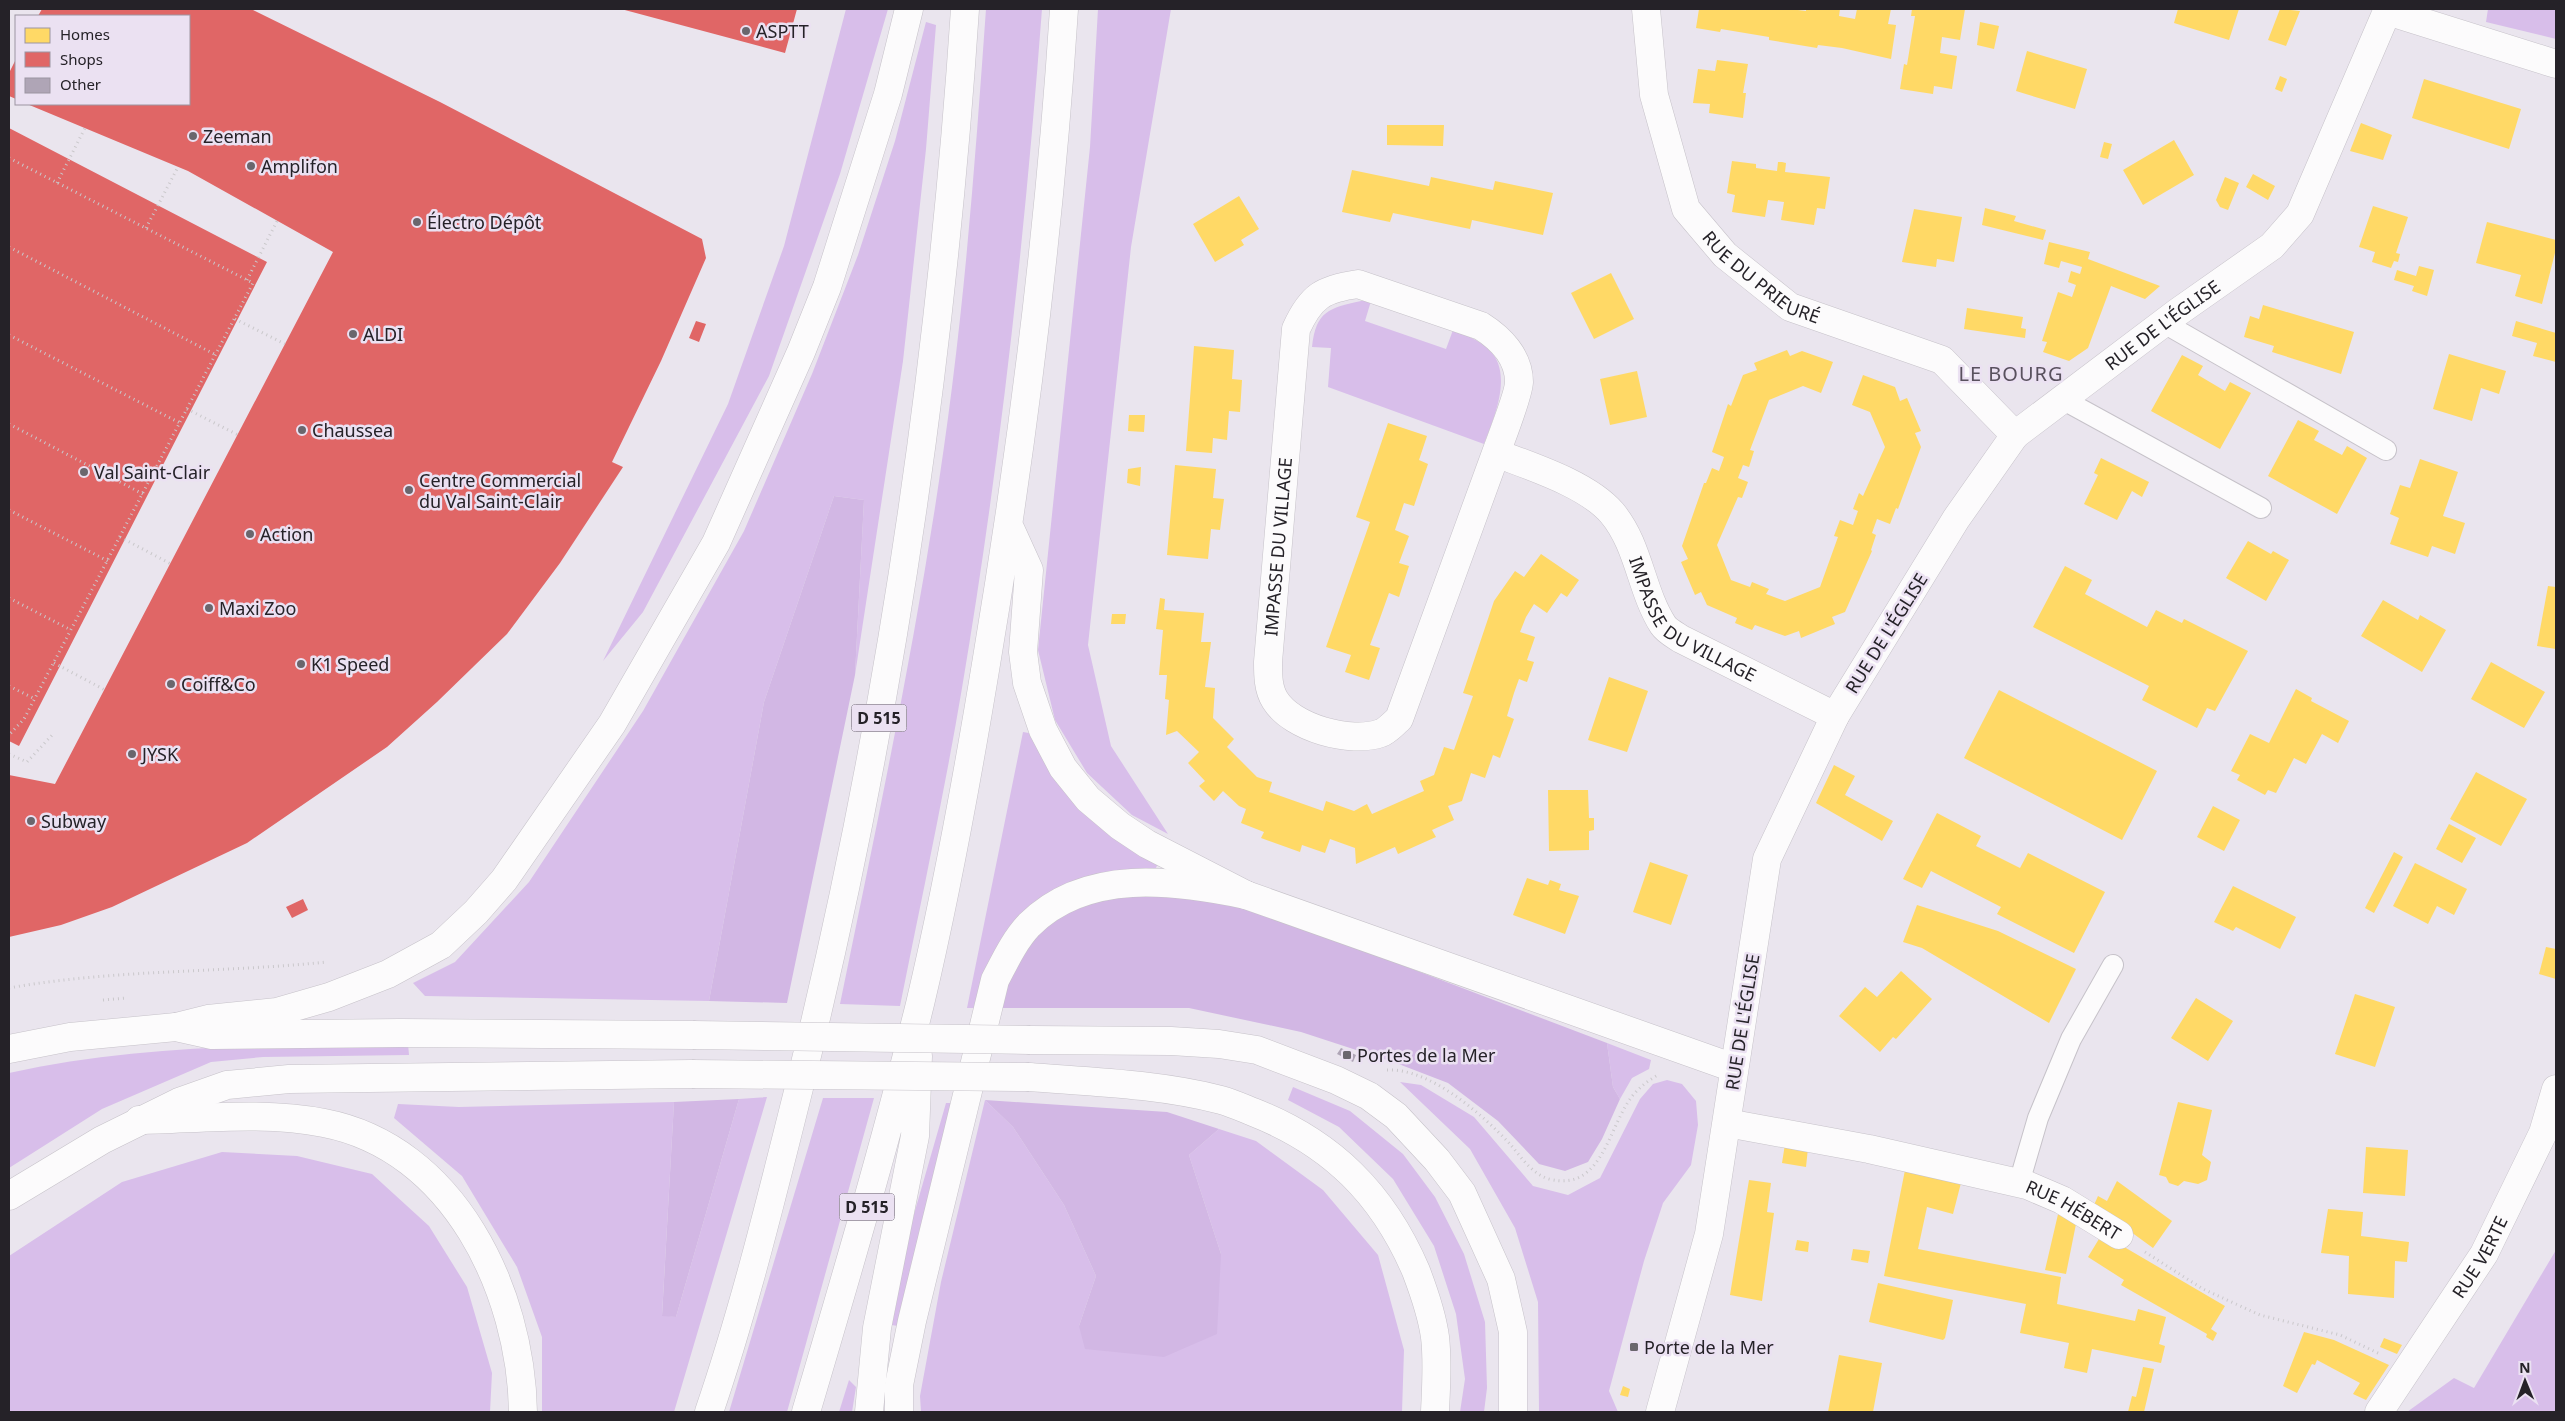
<svg xmlns="http://www.w3.org/2000/svg" width="2565" height="1421" viewBox="0 0 2565 1421" font-family="'Noto Sans',sans-serif">
	<style>
		.green { fill: #d8beea }
		.forest { fill: #d2b7e4 }
		.homes { fill: #ffd966 }
		.shops { fill: #e06666 }
		.building { fill: #afa5b6 }
		.lines { fill: none; stroke-linecap: round; stroke-linejoin: round }
		.service-casing { stroke: #c6c2c9; stroke-width: 22 }
		.minor-casing { stroke: #c6c2c9; stroke-width: 29 }
		.tertiary-casing { stroke: #c6c2c9; stroke-width: 29 }
		.secondary-casing { stroke: #c6c2c9; stroke-width: 29 }
		.trunk-casing { stroke: #c6c2c9; stroke-width: 29 }
		.path { stroke: #cac8cb; stroke-width: 3; stroke-dasharray: 1 4; stroke-linecap: butt }
		.service { stroke: #fcfbfc; stroke-width: 20 }
		.minor { stroke: #fcfbfc; stroke-width: 28 }
		.tertiary { stroke: #fcfbfc; stroke-width: 28 }
		.secondary { stroke: #fcfbfc; stroke-width: 28 }
		.trunk { stroke: #fcfbfc; stroke-width: 28 }
		.secondary-bridge-casing { stroke: #c6c2c9; stroke-width: 29; stroke-linecap: butt }
		.secondary-bridge { stroke: #fcfbfc; stroke-width: 28 }
		.poi-dot { fill: #6a666d; stroke: #ebe1f2; stroke-width: 2 }
		.labels { text-anchor: middle; dominant-baseline: central; stroke-width: 5; stroke-linejoin: round; paint-order: stroke }
		.shield { fill: #ebe1f2; stroke: #605b65; stroke-width: 1 }
		.shield-label { font-size: 16px; font-weight: bold; fill: #252228 }
		.poi-label { font-size: 18px; fill: #252228; stroke: #ebe1f2; text-anchor: start }
		.street-label { font-size: 18px; fill: #252228; stroke: #ebe1f2 }
		.quarter-label { font-size: 20px; letter-spacing: 1px; fill: #59515e; stroke: #ebe1f2 }
	</style>
	<rect width="100%" height="100%" fill="#eae5ee"/>
	<!-- green -->
	<path class="green" d="M846 9H888L840 174 769 376 643 612 603 661 728 404 784 246Z
		M986 9H1042C1025 236 1000 463 962 688 944 795 921 901 900 1006L840 1004C882 799 926 595 952 387 968 261 977 135 986 9Z
		M1098 9H1171L1131 247 1088 645 1111 746 1168 834 1132 815 1087 773 1055 720 1038 650 1090 147Z
		M2488 9H2556V39L2486 22Z
		M926 22 936 25 926 149 903 361 855 675 864 500 834 496 764 702 709 1001 425 996 413 983 455 962 529 882 643 711 744 531 812 374 858 255 895 141Z
		M1361 301H1371L1365 321 1446 349 1453 330C1468 336 1487 343 1495 357 1510 382 1493 421 1484 444L1328 387 1331 348 1312 347C1316 311 1329 308 1361 301Z
		M1023 732 1034 734 1158 863 1156 868 1110 872 1059 889 1024 911 1001 950 977 1008H967Z
		M1607 1043 1651 1060 1649 1069 1632 1078 1620 1099 1613 1087Z
		M408 1044 409 1055 263 1057 211 1062 102 1109 9 1168V1073C139 1044 275 1045 408 1044Z
		M1667 1080 1682 1084 1696 1101 1698 1125 1691 1165 1663 1203 1644 1261 1609 1391 1618 1412H1539L1538 1302 1515 1228 1470 1149 1400 1082 1421 1085 1474 1117 1533 1186 1568 1195 1600 1178 1640 1099 1653 1084Z
		M1293 1087 1350 1111 1403 1154 1435 1197 1464 1254 1485 1322 1487 1388 1484 1412H1460L1465 1379 1456 1314 1434 1246 1393 1179 1339 1127 1288 1100Z
		M767 1097 674 1412H542V1337L517 1267 462 1176 394 1118 398 1104 459 1107 674 1102 662 1315 676 1317 739 1099Z
		M823 1098H874L787 1412H729Z
		M985 1100 1013 1127 1064 1205 1096 1276 1079 1326 1221 1254 1189 1155 1219 1129 1256 1141 1323 1190 1378 1255 1404 1350 1402 1412H921L920 1396 941 1282Z
		M946 1103H957L903 1327 892 1325 908 1235Z
		M222 1152 297 1156 372 1174 429 1226 467 1287 492 1373 490 1412H9V1256L122 1182Z
		M2556 1250V1412H2407L2454 1378 2474 1388Z
		M849 1380 856 1387 852 1412H839Z"/>
	<!-- forest -->
	<path class="forest" d="M834 496 864 500 855 675 787 1003 709 1001 764 702Z
		M1178 891 1249 907 1607 1043 1613 1087 1620 1099 1602 1139 1588 1162 1565 1171 1539 1164 1498 1121 1448 1083 1396 1063 1301 1032 1189 1008H995L1012 962 1048 917 1104 894Z
		M739 1099 676 1317 662 1316 674 1102Z
		M985 1100 1167 1112 1219 1129 1189 1155 1221 1254 1217 1334 1164 1357 1085 1349 1079 1326 1096 1276 1064 1205 1013 1127Z"/>
	<!-- homes -->
	<path class="homes" d="M1699 9H1790L1806 11V9H1840L1839 16 1855 19 1857 9H1891L1888 24 1896 25 1891 59 1842 48 1818 45 1817 48 1769 40V37L1721 29 1720 32 1696 28Z
		M1912 9H1965L1960 40 1942 37 1940 53 1957 56 1952 89 1934 86 1933 94 1900 89 1904 64 1907 65 1915 16H1911Z
		M2178 9H2239L2229 40 2174 23Z
		M2280 9 2300 11 2286 46 2268 40Z
		M1980 22 1999 26 1994 49 1977 45Z
		M2027 51 2087 69 2075 109 2016 91Z
		M1717 60 1748 64 1743 93H1746L1743 118 1709 113 1710 104 1693 103 1698 69 1715 71Z
		M2280 76 2287 79 2282 92 2275 89Z
		M2424 79 2521 109 2509 149 2412 118Z
		M2361 123 2392 135 2383 160 2350 151Z
		M1387 125H1444L1443 146 1387 145Z
		M2174 140 2194 175 2143 205 2123 170Z
		M2104 142 2112 144 2108 159 2100 157Z
		M1732 161 1756 164V168L1777 171 1778 162H1782L1786 163 1785 172 1830 177 1825 209 1817 208 1814 225 1781 220 1784 202 1768 200 1765 217 1732 212 1735 195 1727 193Z
		M1352 170 1429 186 1431 177 1493 190 1495 181 1553 193 1543 235 1472 220 1470 229 1393 213 1390 222 1342 212Z
		M2253 174 2275 186 2268 200 2246 187Z
		M2225 177 2239 183 2228 210 2220 207 2216 200Z
		M1239 196 1259 229 1241 240 1244 245 1215 262 1193 224Z
		M2373 206 2408 217 2396 253 2400 254 2398 262 2394 261 2391 268 2372 262 2375 252 2359 247Z
		M1985 208 2016 216 2014 221 2046 230 2043 240 1982 225Z
		M1914 209 1962 217 1954 262 1937 259 1936 267 1902 262Z
		M2487 222 2556 240V249L2542 304 2515 296 2521 275 2476 263Z
		M2049 242 2090 252 2088 259 2160 286 2145 299 2111 286 2088 348 2069 361 2043 352 2047 342 2042 341 2058 292 2072 297 2076 285 2068 282 2071 271 2080 274 2082 267 2061 261 2059 268 2044 264Z
		M2419 266 2434 270 2427 296 2412 291 2414 286 2394 280 2397 270 2416 276Z
		M1611 273 1634 319 1594 339 1571 293Z
		M2263 305 2354 332 2341 374 2272 352 2274 346 2244 337 2250 316 2259 319Z
		M1967 308 2023 317 2021 328 2026 329 2025 338 1964 329Z
		M2516 321 2556 333V362L2533 356 2537 343 2512 336Z
		M1194 346 1234 350 1232 379 1242 380 1240 412 1229 411 1227 440 1213 438 1212 453 1186 451Z
		M1787 350 1790 356 1802 351 1833 362 1821 393 1803 386 1769 400 1750 450 1754 451 1749 467 1743 465 1738 478 1748 482 1742 498 1738 497 1717 545 1731 580 1750 587 1752 582 1769 589 1766 594 1785 601 1820 587 1838 537 1834 536 1840 520 1853 525 1858 511 1853 509 1859 493 1863 496 1885 447 1870 412 1852 405 1863 375 1895 387 1900 401 1907 398 1921 431 1915 433 1921 447 1898 509 1896 508 1890 524 1877 519 1872 533 1876 535 1871 550 1872 551 1845 612 1832 617 1835 624 1801 638 1799 631 1785 636 1755 625 1752 630 1735 623 1737 618 1707 605 1701 592 1695 595 1681 562 1688 559 1682 546 1704 483H1706L1712 468 1719 471 1724 457 1712 452 1728 404 1731 406 1743 375 1757 370 1754 363Z
		M2449 354 2506 371 2499 394 2481 388 2472 421 2433 409Z
		M2182 355 2203 366 2198 375 2225 391 2230 382 2251 393 2220 449 2151 411Z
		M1637 371 1647 417 1610 425 1600 379Z
		M1129 415H1145L1144 432 1128 431Z
		M2298 420 2319 431 2314 440 2342 455 2347 446 2367 458 2337 514 2268 476Z
		M1388 423 1427 436 1419 460 1428 464 1414 506 1404 503 1395 530 1409 536 1399 563 1409 566 1399 597 1389 593 1379 621 1370 645 1380 648 1369 680 1345 672 1351 655 1326 647 1370 522 1356 517Z
		M2101 458 2149 482 2142 497 2132 491 2117 520 2084 504 2098 475 2094 473Z
		M2420 459 2458 472 2443 516 2465 523 2455 554 2432 546 2428 557 2390 544 2399 518 2390 514 2400 485 2410 488Z
		M1175 465 1216 469 1213 498 1224 499 1220 530 1211 529 1208 559 1167 555Z
		M1141 467 1140 486 1127 483 1128 469Z
		M2248 541 2271 554 2273 551 2289 560 2266 601 2226 578Z
		M1541 554 1579 580 1567 597 1561 593 1547 613 1534 604 1526 617 1520 632 1535 637 1527 660 1534 662 1527 682 1519 679 1514 693 1507 716 1514 719 1500 758 1493 755 1485 778 1471 773 1462 801 1448 806 1454 820 1432 830 1436 837 1398 854 1395 847 1356 864 1355 848 1330 839 1325 853 1302 845 1300 852 1261 838 1264 832 1241 823 1246 809 1239 806 1223 791 1214 801 1199 786 1205 781 1188 763 1199 752 1177 731 1166 735 1169 700 1165 699 1167 675H1159L1163 630 1156 629 1160 598 1165 599 1164 610 1204 613 1201 642H1211L1205 687 1215 688 1213 718 1234 739 1227 747 1257 777 1272 782 1269 792 1323 811 1326 801 1354 811 1367 804 1372 814 1424 791 1420 781 1434 775 1444 747 1454 750 1473 696 1463 693 1494 601 1515 571 1524 577Z
		M2065 566 2092 580 2085 594 2147 627 2156 610 2182 623 2184 619 2248 651 2215 711 2207 708 2197 728 2142 700 2149 686 2033 627Z
		M2548 586 2556 587V649L2537 646Z
		M2383 600 2418 620 2420 615 2446 630 2422 672 2361 636Z
		M1112 614H1126L1125 624H1111Z
		M2491 662 2545 692 2524 728 2471 699Z
		M1609 677 1648 691 1627 752 1588 740Z
		M2296 689 2312 698 2311 701 2349 721 2338 743 2322 734 2306 764 2294 758 2276 793 2268 790 2265 795 2237 780 2240 775 2231 771 2250 734 2269 743Z
		M1999 690 2157 771 2122 840 1964 758Z
		M1834 765 1855 776 1845 795 1893 821 1882 841 1816 803Z
		M2476 772 2527 799 2501 846 2450 819Z
		M1548 790H1588L1589 818H1594V830L1589 831V850L1549 851Z
		M2213 806 2240 820 2224 851 2197 837Z
		M1937 813 1981 836 1976 846 2020 868 2028 853 2105 892 2074 953 1997 914 2001 907 1931 871 1922 888 1903 879Z
		M2449 824 2476 838 2462 863 2436 849Z
		M2394 852 2403 857 2374 913 2365 908Z
		M1650 862 1688 875 1671 925 1633 912Z
		M2415 863 2467 889 2454 915 2437 906 2428 924 2393 906Z
		M1527 878 1548 885 1550 880 1561 884 1559 890 1579 896 1565 934 1513 915Z
		M2233 886 2296 917 2280 949 2236 927 2233 931 2214 922Z
		M1917 905 1998 931 2076 969 2049 1023 1922 948 1903 942Z
		M2546 947 2556 949V979L2539 974Z
		M1901 971 1932 999 1896 1039 1893 1037 1880 1052 1839 1016 1865 987 1877 997Z
		M2355 994 2395 1007 2375 1067 2335 1054Z
		M2196 998 2233 1021 2208 1061 2171 1038Z
		M2178 1102 2212 1110 2202 1155 2211 1162 2207 1180 2198 1184 2184 1181 2178 1186 2169 1183 2166 1177 2159 1175Z
		M1785 1144 1808 1148 1806 1167 1782 1163Z
		M2366 1147 2408 1150 2405 1196 2363 1193Z
		M1906 1165 1962 1179 1953 1214 1927 1207 1918 1249 2061 1277 2057 1304 2135 1321 2138 1309 2166 1317 2159 1344 2165 1346 2161 1363 2092 1349 2087 1373 2064 1368 2069 1343 2020 1333 2026 1304 1884 1276Z
		M1749 1180 1771 1183 1767 1212 1774 1213 1762 1301 1730 1295Z
		M2117 1181 2172 1221 2153 1248 2094 1205 2098 1196 2107 1201Z
		M2328 1209 2363 1212 2361 1236 2409 1242 2407 1262 2395 1261 2394 1298 2348 1294 2349 1256 2321 1253Z
		M2059 1210 2077 1219 2066 1274 2045 1270Z
		M2102 1234 2225 1306 2211 1329 2217 1333 2213 1341 2206 1337 2207 1334 2121 1285 2124 1280 2088 1257Z
		M1797 1240 1809 1242 1808 1252 1795 1250Z
		M1853 1249 1870 1251 1868 1263 1851 1260Z
		M1878 1283 1953 1300 1945 1338 1943 1340 1869 1322Z
		M2304 1332 2334 1340 2389 1365 2366 1400 2353 1394 2360 1383 2317 1360 2315 1365 2312 1364 2297 1393 2283 1386Z
		M2384 1338 2402 1345 2397 1354 2380 1347Z
		M1839 1355 1882 1363 1873 1412H1828Z
		M2143 1367 2154 1369 2144 1412H2128L2132 1396 2136 1397Z
		M1623 1386 1630 1389 1628 1397 1620 1395Z"/>
	<!-- shops -->
	<path class="shops" d="M42 9H251L440 102 702 239 706 258 661 361 612 462 623 467 560 563 507 634 437 702 387 747 247 843 112 907 61 925 9 937V775L55 784 333 252 188 171 27 104H189V16H38Z
		M621 9H797L785 53Z
		M16 59V99L9 96V73Z
		M9 128 267 262 19 746 9 741Z
		M696 321 706 324 699 342 689 338Z
		M303 899 308 910 292 918 286 907Z"/>
	<!-- building -->
	<path class="building" d="M1341 1048 1356 1055 1353 1062 1337 1054Z"/>
	<g class="lines">
		<!-- service casing -->
		<g class="service-casing">
			<path id="service" d="M2164 323 2386 450
				M2062 399 2261 508
				M2019 1183 2038 1118 2071 1039 2113 965"/>
		</g>
		<!-- minor casing -->
		<g class="minor-casing">
			<g id="minor">
				<path d="M2387 11 2556 64"/>
				<path id="s1" d="M2015 435 2178 312 2272 246 2300 214 2388 9"/>
				<path id="s2" d="M1496 453 1399 719C1394 723 1387 731 1381 733 1351 744 1292 728 1275 700 1268 689 1268 675 1268 662L1296 329C1311 296 1323 289 1358 284L1481 326C1500 338 1519 357 1519 382 1519 394 1501 439 1496 453 1532 467 1587 484 1612 513 1639 545 1641 591 1663 625 1667 631 1675 635 1681 639L1835 716"/>
				<path id="s3" d="M1727 1123 1869 1149 2027 1185 2062 1200 2119 1235"/>
			</g>
		</g>
		<!-- tertiary casing -->
		<g class="tertiary-casing">
			<g id="tertiary">
				<path id="s4" d="M1646 9 1654 95 1686 209 1725 255 1790 307 1942 360 2015 435 1956 519 1835 716 1767 859 1709 1234 1660 1412"/>
				<path d="M899 1412V1385L912 1321 995 980C1005 961 1014 941 1029 925 1086 868 1174 880 1246 895L1734 1068"/>
				<path id="s5" d="M2379 1412 2484 1254 2543 1133 2556 1089"/>
			</g>
		</g>
		<!-- secondary casing -->
		<g class="secondary-casing">
			<path id="secondary" d="M1030 1040 1171 1041 1219 1044 1257 1050 1336 1080 1369 1096 1396 1116 1437 1160 1462 1193 1501 1279 1513 1332V1412
				M9 1049 70 1037 176 1027 212 1035 400 1033 693 1035
				M1029 1077C1093 1082 1159 1084 1221 1100 1232 1103 1243 1108 1253 1112 1332 1143 1383 1194 1416 1271 1424 1292 1432 1315 1435 1337 1438 1362 1436 1387 1435 1412
				M9 1196 102 1140 179 1102 227 1085 289 1079 692 1074"/>
		</g>
		<!-- trunk casing -->
		<g class="trunk-casing">
			<path id="trunk" d="M1009 526 1029 570 1023 652 1027 683 1043 730 1063 768 1088 799 1120 826 1147 844 1246 895
				M176 1027 208 1019 277 1012 329 997 388 974 441 945 476 912 504 880 612 724 716 543 801 352 827 287 888 94 909 9
				M139 1120C200 1119 264 1111 324 1123 454 1148 521 1291 523 1412
				M709 1412C746 1304 773 1191 801 1080 888 729 941 370 965 9
				M806 1412C846 1277 886 1141 920 1004 947 890 968 774 987 658 1023 443 1050 227 1064 9
				M869 1412 877 1328 915 1136 918 1056"/>
		</g>
		<!-- path -->
		<path class="path" d="M9 158 253 283 24 719 9 735
			M57 183 85 128
			M146 228 178 167
			M9 247 216 355
			M247 280 277 221
			M235 319 285 344
			M9 335 180 423
			M187 409 238 435
			M9 424 143 494
			M9 510 108 561
			M120 537 171 564
			M9 598 71 630
			M54 663 105 690
			M9 686 35 699
			M9 754 27 762 54 733
			M9 988C115 969 220 973 327 962
			M103 1000 127 998
			M1387 1070C1430 1068 1482 1114 1510 1144 1521 1157 1532 1174 1549 1179 1604 1193 1608 1124 1634 1094 1641 1086 1649 1080 1658 1075
			M2145 1252 2203 1289 2260 1315 2340 1335 2380 1354"/>
		<!-- service -->
		<use href="#service" class="service"/>
		<!-- minor -->
		<use href="#minor" class="minor"/>
		<!-- tertiary -->
		<use href="#tertiary" class="tertiary"/>
		<!-- secondary -->
		<use href="#secondary" class="secondary"/>
		<!-- trunk -->
		<use href="#trunk" class="trunk"/>
		<!-- secondary-bridge casing -->
		<g class="secondary-bridge-casing">
			<path id="secondary-bridge" d="M693 1035 1030 1040
				M692 1074 1029 1077"/>
		</g>
		<!-- secondary-bridge -->
		<use href="#secondary-bridge" class="secondary-bridge"/>
	</g>
	<!-- markers -->
	<g class="poi-dot">
		<circle cx="746" cy="31" r="5"/>
		<circle cx="193" cy="136" r="5"/>
		<circle cx="251" cy="166" r="5"/>
		<circle cx="417" cy="222" r="5"/>
		<circle cx="353" cy="334" r="5"/>
		<circle cx="302" cy="430" r="5"/>
		<circle cx="84" cy="472" r="5"/>
		<circle cx="409" cy="490" r="5"/>
		<circle cx="250" cy="534" r="5"/>
		<circle cx="209" cy="608" r="5"/>
		<circle cx="301" cy="664" r="5"/>
		<circle cx="171" cy="684" r="5"/>
		<circle cx="132" cy="754" r="5"/>
		<circle cx="31" cy="821" r="5"/>
		<rect x="1342" y="1050" width="10" height="10" rx="2.5"/>
		<rect x="1629" y="1342" width="10" height="10" rx="2.5"/>
	</g>
	<g class="labels">
		<!-- shield labels -->
		<g class="shield">
			<rect x="851.5" y="704.5" width="55" height="27" rx="4"/>
			<rect x="839.5" y="1193.5" width="55" height="27" rx="4"/>
		</g>
		<g class="shield-label">
			<text x="879" y="718">D 515</text>
			<text x="867" y="1207">D 515</text>
		</g>
		<!-- poi labels -->
		<g class="poi-label">
			<text x="756" y="31">ASPTT</text>
			<text x="203" y="136">Zeeman</text>
			<text x="261" y="166">Amplifon</text>
			<text x="427" y="222">Électro Dépôt</text>
			<text x="363" y="334">ALDI</text>
			<text x="312" y="430">Chaussea</text>
			<text x="94" y="472">Val Saint-Clair</text>
			<text x="419" y="480">Centre Commercial<tspan x="419" dy="21">du Val Saint-Clair</tspan></text>
			<text x="260" y="534">Action</text>
			<text x="219" y="608">Maxi Zoo</text>
			<text x="311" y="664">K1 Speed</text>
			<text x="181" y="684">Coiff&amp;Co</text>
			<text x="142" y="754">JYSK</text>
			<text x="41" y="821">Subway</text>
			<text x="1357" y="1055">Portes de la Mer</text>
			<text x="1644" y="1347">Porte de la Mer</text>
		</g>
		<!-- street labels -->
		<g class="street-label">
			<text stroke="none"><textPath href="#s4" startOffset="308">RUE DU PRIEURÉ</textPath></text>
			<text stroke="none"><textPath href="#s1" startOffset="184">RUE DE L'ÉGLISE</textPath></text>
			<text stroke="none"><textPath href="#s2" startOffset="578">IMPASSE DU VILLAGE</textPath></text>
			<text stroke="none"><textPath href="#s2" startOffset="1425">IMPASSE DU VILLAGE</textPath></text>
			<text transform="translate(1886 633) rotate(-58)">RUE DE L'ÉGLISE</text>
			<text transform="translate(1742 1022) rotate(-81)">RUE DE L'ÉGLISE</text>
			<text stroke="none"><textPath href="#s3" startOffset="359">RUE HÉBERT</textPath></text>
			<text stroke="none"><textPath href="#s5" startOffset="185">RUE VERTE</textPath></text>
		</g>
		<!-- quarter labels -->
		<g class="quarter-label">
			<text x="2011" y="373">LE BOURG</text>
		</g>
	</g>
	<!-- border -->
	<rect width="2565" height="1421" fill="none" stroke="#252228" stroke-width="20"/>
	<!-- legend -->
	<rect x="15" y="15" width="175" height="90" fill="#ebe1f2" stroke="#9c95a1"/>
	<rect x="25" y="28" width="25" height="15" fill="#ffd966" stroke="#9c95a1"/>
	<text x="60" y="40" font-size="15" fill="#252228">Homes</text>
	<rect x="25" y="52" width="25" height="15" fill="#e06666" stroke="#9c95a1"/>
	<text x="60" y="65" font-size="15" fill="#252228">Shops</text>
	<rect x="25" y="78" width="25" height="15" fill="#afa5b6" stroke="#9c95a1"/>
	<text x="60" y="90" font-size="15" fill="#252228">Other</text>
	<!-- north arrow -->
	<g transform="translate(2525 1381) rotate(359)" stroke="#ebe1f2" stroke-width="4" paint-order="stroke">
	<path d="M0-4L9 19L0 12L-9 19Z" fill="#252228"/>
	<text y="-8" font-size="14" font-weight="bold" text-anchor="middle" fill="#252228">N</text>
	</g>
</svg>
